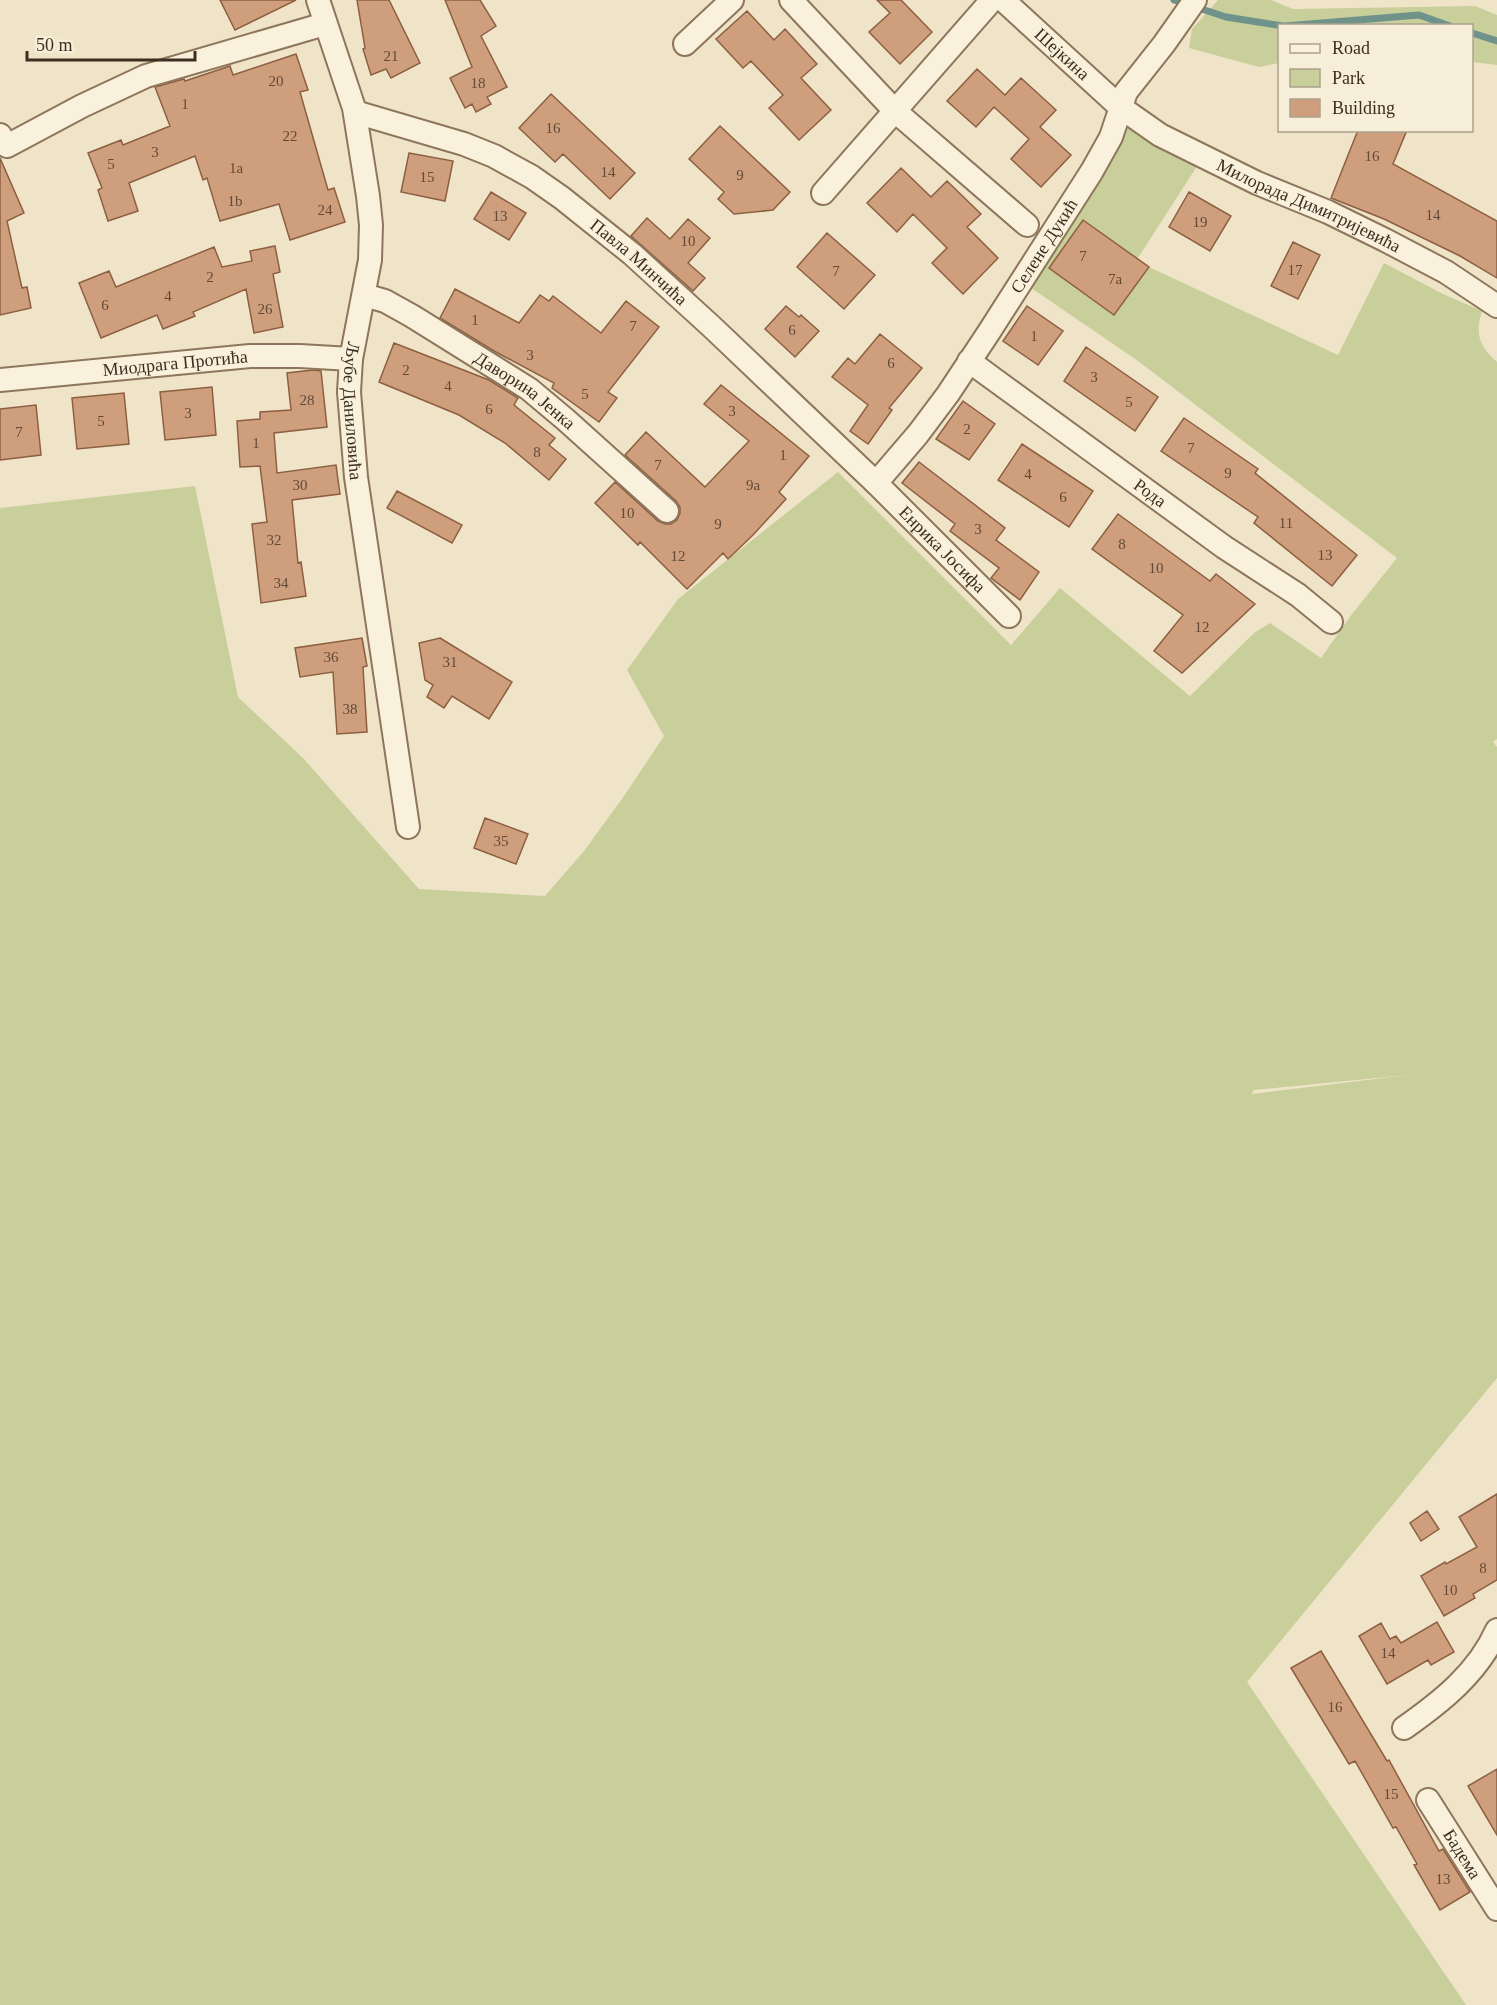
<svg xmlns="http://www.w3.org/2000/svg" width="1497" height="2005" viewBox="0 0 1497 2005" font-family="Georgia,serif">
	<style>
		.green { fill: #c9cf9b; fill-rule: evenodd }
		.lines { fill: none; stroke-linecap: round; stroke-linejoin: round }
		.stream { stroke: #6f938a; stroke-width: 7 }
		.building { fill: #cf9f7d; stroke: #8d5f41; stroke-width: 1.5 }
		.street-casing { stroke: #8d765c; stroke-width: 26 }
		.street { stroke: #faf1dc; stroke-width: 22 }
		.labels { text-anchor: middle; dominant-baseline: central; stroke-width: 6; stroke-linejoin: round; paint-order: stroke }
		.number-label { font-size: 15px; fill: #624a37 }
		.street-label { font-size: 18px; fill: #3d2e20; stroke: #f7eed8 }
	</style>
	<rect width="100%" height="100%" fill="#f0e4c8"/>
	<!-- green -->
	<path class="green" d="M1218 0H1271L1293 9 1475 6 1497 15V65L1472 62V26H1280L1279 63 1259 67 1189 48 1192 29Z
		M1120 107 1203 157 1136 261 1338 355 1384 263 1443 294 1482 311C1475 334 1479 346 1497 362V739L1493 742 1497 747V1378L1247 1682 1466 2005H0V508L195 486 238 697 303 758 419 889 545 896 584 851 624 796 664 736 627 670 678 599 838 472 1011 645 1060 588 1190 696 1254 633 1270 623 1321 658 1352 614 1397 558 1138 361 1021 281ZM1408 1075 1252 1094V1093L1254 1090Z"/>
	<g class="lines">
		<!-- stream -->
		<path class="stream" d="M1174 0 1226 17 1283 26
			M1285 26 1419 15 1450 26
			M1472 33 1497 41"/>
	</g>
	<!-- building -->
	<path class="building" d="M220 0H296L235 30Z
		M357 0H389L420 63 391 78 386 69 371 75 363 49 365 48Z
		M445 0H480L496 26 481 36 507 87 487 97 491 104 476 112 472 104 465 108 450 78 472 67Z
		M877 0H901L932 32 900 64 869 32 890 13Z
		M747 11 774 40 785 29 817 64 801 78 831 110 799 140 769 108 783 95 751 61 743 68 716 39Z
		M296 54 308 90 300 92 328 190 334 188 345 222 290 240 279 204 220 221 207 178 203 180 195 156 129 183 138 211 108 221 98 190 102 188 88 153 121 140 123 145 170 126 155 87 184 79 185 81 230 66 233 75Z
		M977 69 1005 95 1021 78 1056 110 1040 127 1071 155 1041 187 1011 159 1029 139 994 107 976 127 947 101Z
		M551 94 635 173 610 199 563 154 555 162 519 128Z
		M720 126 790 192 773 210 734 214 718 199 724 192 689 159Z
		M1358 130H1407L1393 164 1497 221V278L1460 256 1384 219 1331 198Z
		M409 153 453 161 445 201 401 192Z
		M0 158 24 213 7 221 22 288 27 287 31 308 0 315Z
		M901 168 931 197 947 181 981 214 967 227 998 258 963 294 932 263 947 248 913 214 897 232 867 203Z
		M491 192 526 213 509 240 474 219Z
		M1189 192 1231 216 1210 251 1169 227Z
		M647 218 670 239 688 219 710 238 688 263 705 278 693 291 631 236Z
		M1083 220 1149 267 1114 315 1049 268Z
		M827 233 875 275 844 309 797 267Z
		M1293 242 1320 255 1298 299 1271 286Z
		M275 246 280 272 273 274 283 327 254 333 246 289 193 312 195 316 163 329 157 315 101 338 79 283 109 271 116 287 214 247 222 267 252 261 250 251Z
		M455 289 519 323 540 295 549 301 553 296 601 333 626 301 659 327 608 392 617 398 599 422 552 388 554 383 494 351 440 318Z
		M786 306 799 317 801 315 819 331 795 357 765 329Z
		M1027 306 1063 331 1038 365 1003 341Z
		M880 334 922 368 889 408 892 410 868 444 850 431 868 405 832 377 848 358 855 364Z
		M394 343 489 380 518 398 514 405 555 438 549 445 566 459 549 480 505 443 459 415 379 382Z
		M1086 347 1158 397 1135 431 1064 381Z
		M313 370 321 371 327 427 274 433 277 473 336 465 340 494 292 500 298 563 301 562 306 596 261 603 252 524 267 522 260 466 240 467 237 421 260 419V412L291 410 287 373Z
		M721 385 809 456 779 492 786 499 753 535 728 559 723 553 687 589 640 542 638 545 595 503 615 482 658 521 665 524H671L677 520 680 513V507L676 501 625 455 646 432 705 487 749 441 704 404Z
		M212 387 216 435 165 440 160 392Z
		M124 393 129 444 77 449 72 398Z
		M963 401 995 424 969 460 936 439Z
		M36 405 41 455 0 460V409Z
		M1184 418 1258 469 1255 473 1357 555 1332 586 1254 523 1258 517 1161 451Z
		M1022 444 1093 491 1069 527 998 480Z
		M919 462 1005 528 996 540 1039 572 1020 600 991 578 999 568 950 531 955 524 902 483Z
		M397 491 462 525 452 543 387 508Z
		M1118 514 1210 581 1216 574 1255 604 1182 673 1154 651 1183 615 1092 549Z
		M362 638 367 666 363 667 367 732 337 734 333 672 300 677 295 648Z
		M440 638 512 682 489 719 452 696 444 708 427 697 433 685 425 680 419 643Z
		M485 818 528 834 516 864 474 848Z
		M1497 1494V1580L1473 1594 1475 1598 1444 1616 1421 1576 1445 1562 1446 1564 1477 1547 1459 1517Z
		M1427 1511 1439 1529 1421 1541 1410 1523Z
		M1437 1622 1454 1652 1431 1665 1428 1660 1387 1684 1359 1636 1381 1623 1390 1639 1396 1636 1401 1643Z
		M1321 1651 1387 1761 1389 1760 1439 1851 1443 1849 1470 1892 1440 1910 1414 1865 1417 1864 1396 1827 1393 1828 1355 1761 1349 1764 1291 1668Z
		M1497 1769V1835L1468 1786Z"/>
	<g class="lines">
		<!-- street casing -->
		<g class="street-casing">
			<g id="street">
				<path id="s1" d="M318 0 354 108 368 196 371 225 370 260 351 359 349 392 356 477 408 827"/>
				<path d="M791 0 895 111 1027 225"/>
				<path id="s2" d="M1003 0 1120 107 1160 135 1257 183 1328 212 1385 240 1446 272 1497 306"/>
				<path d="M685 44 732 0"/>
				<path id="s3" d="M355 112 464 144 494 156 532 177 562 198 632 254 712 327 876 483 1009 616"/>
				<path d="M0 135 7 146 82 106 146 76 325 24"/>
				<path d="M823 193 992 0"/>
				<path id="s4" d="M364 295 385 301 412 316 529 389 566 420 667 511"/>
				<path id="s5" d="M969 361 1224 547 1298 595 1331 622"/>
				<path id="s6" d="M0 380 250 356H300L351 359"/>
				<path id="s7" d="M876 483 918 434 948 394 989 332 1092 171 1111 137 1126 92 1164 44 1195 0"/>
				<path d="M1404 1728C1441 1702 1478 1673 1497 1630"/>
				<path id="s8" d="M1428 1800 1497 1909"/>
			</g>
		</g>
		<!-- street -->
		<use href="#street" class="street"/>
	</g>
	<g class="labels">
		<!-- number labels -->
		<g class="number-label">
			<text x="391" y="56">21</text>
			<text x="276" y="81">20</text>
			<text x="478" y="83">18</text>
			<text x="185" y="104">1</text>
			<text x="553" y="128">16</text>
			<text x="290" y="136">22</text>
			<text x="155" y="152">3</text>
			<text x="1372" y="156">16</text>
			<text x="111" y="164">5</text>
			<text x="236" y="168">1a</text>
			<text x="608" y="172">14</text>
			<text x="740" y="175">9</text>
			<text x="427" y="177">15</text>
			<text x="235" y="201">1b</text>
			<text x="325" y="210">24</text>
			<text x="1433" y="215">14</text>
			<text x="500" y="216">13</text>
			<text x="1200" y="222">19</text>
			<text x="688" y="241">10</text>
			<text x="1083" y="256">7</text>
			<text x="1295" y="270">17</text>
			<text x="836" y="271">7</text>
			<text x="210" y="277">2</text>
			<text x="1115" y="279">7a</text>
			<text x="168" y="296">4</text>
			<text x="105" y="305">6</text>
			<text x="265" y="309">26</text>
			<text x="475" y="320">1</text>
			<text x="633" y="326">7</text>
			<text x="792" y="330">6</text>
			<text x="1034" y="336">1</text>
			<text x="530" y="355">3</text>
			<text x="891" y="363">6</text>
			<text x="406" y="370">2</text>
			<text x="1094" y="377">3</text>
			<text x="448" y="386">4</text>
			<text x="585" y="394">5</text>
			<text x="307" y="400">28</text>
			<text x="1129" y="402">5</text>
			<text x="489" y="409">6</text>
			<text x="732" y="411">3</text>
			<text x="188" y="413">3</text>
			<text x="101" y="421">5</text>
			<text x="967" y="429">2</text>
			<text x="19" y="432">7</text>
			<text x="256" y="443">1</text>
			<text x="1191" y="448">7</text>
			<text x="537" y="452">8</text>
			<text x="783" y="455">1</text>
			<text x="658" y="465">7</text>
			<text x="1228" y="473">9</text>
			<text x="1028" y="474">4</text>
			<text x="300" y="485">30</text>
			<text x="753" y="485">9a</text>
			<text x="1063" y="497">6</text>
			<text x="627" y="513">10</text>
			<text x="1286" y="523">11</text>
			<text x="718" y="524">9</text>
			<text x="978" y="529">3</text>
			<text x="274" y="540">32</text>
			<text x="1122" y="544">8</text>
			<text x="1325" y="555">13</text>
			<text x="678" y="556">12</text>
			<text x="1156" y="568">10</text>
			<text x="281" y="583">34</text>
			<text x="1202" y="627">12</text>
			<text x="331" y="657">36</text>
			<text x="450" y="662">31</text>
			<text x="350" y="709">38</text>
			<text x="501" y="841">35</text>
			<text x="1483" y="1568">8</text>
			<text x="1450" y="1590">10</text>
			<text x="1388" y="1653">14</text>
			<text x="1335" y="1707">16</text>
			<text x="1391" y="1794">15</text>
			<text x="1443" y="1879">13</text>
		</g>
		<!-- street labels -->
		<g class="street-label">
			<text stroke="none"><textPath href="#s2" startOffset="80">Шејкина</textPath></text>
			<text stroke="none"><textPath href="#s2" startOffset="372">Милорада Димитријевића</textPath></text>
			<text stroke="none"><textPath href="#s7" startOffset="291">Селене Дукић</textPath></text>
			<text stroke="none"><textPath href="#s3" startOffset="326">Павла Минчића</textPath></text>
			<text stroke="none"><textPath href="#s6" startOffset="176">Миодрага Протића</textPath></text>
			<text stroke="none"><textPath href="#s4" startOffset="188">Даворина Јенка</textPath></text>
			<text stroke="none"><textPath href="#s1" startOffset="420">Љубе Даниловића</textPath></text>
			<text stroke="none"><textPath href="#s5" startOffset="224">Рода</textPath></text>
			<text stroke="none"><textPath href="#s3" startOffset="744">Енрика Јосифа</textPath></text>
			<text stroke="none"><textPath href="#s8" startOffset="64">Бадема</textPath></text>
		</g>
	</g>
	<!-- legend -->
	<rect x="1278" y="24" width="195" height="108" fill="#f7eed8" stroke="#ada18e" stroke-width="1.5"/>
	<rect x="1290" y="44" width="30" height="9" fill="#faf1dc" stroke="#ada18e" stroke-width="1.5"/>
	<text x="1332" y="54" font-size="18" fill="#3d2e20">Road</text>
	<rect x="1290" y="69" width="30" height="18" fill="#c9cf9b" stroke="#ada18e" stroke-width="1.5"/>
	<text x="1332" y="84" font-size="18" fill="#3d2e20">Park</text>
	<rect x="1290" y="99" width="30" height="18" fill="#cf9f7d" stroke="#ada18e" stroke-width="1.5"/>
	<text x="1332" y="114" font-size="18" fill="#3d2e20">Building</text>
	<!-- scale -->
	<path d="M27 51v9h168v-9" fill="none" stroke="#3d2e20" stroke-width="3"/>
	<text x="36" y="51" font-size="18" fill="#3d2e20" stroke="#f7eed8" stroke-width="4.5" paint-order="stroke">50 m</text>
</svg>
